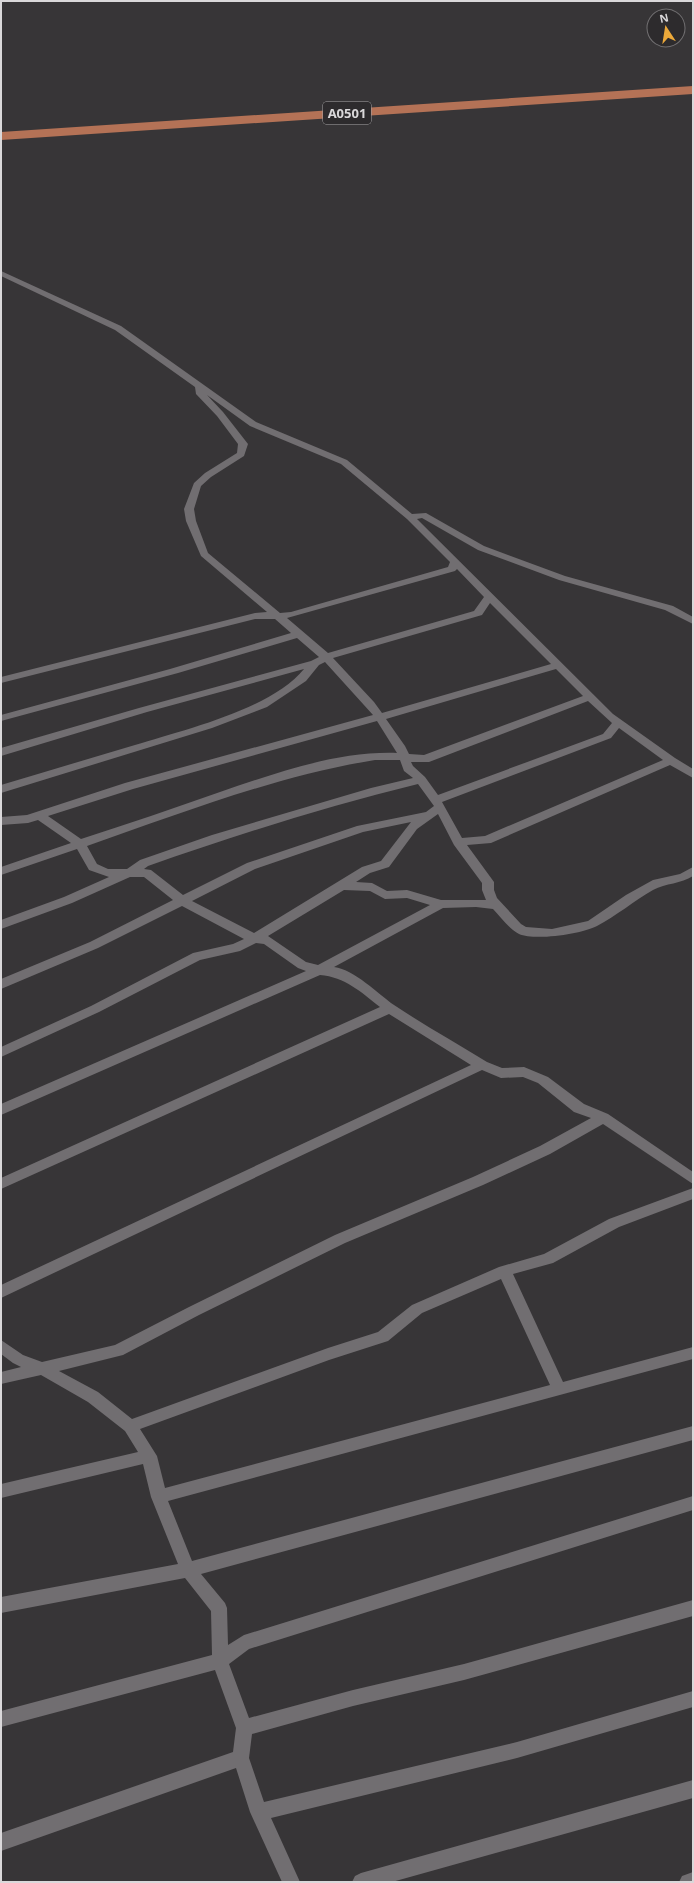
<svg xmlns="http://www.w3.org/2000/svg" width="694" height="1883" viewBox="0 0 694 1883" font-family="'Noto Sans',sans-serif">
	<style>
		.lines { fill: none; stroke-linecap: round; stroke-linejoin: round }
		.street { fill: #716e71; fill-rule: evenodd }
		.highway { fill: #b47256; fill-rule: evenodd }
		.labels { text-anchor: middle; dominant-baseline: central; stroke-width: 4; stroke-linejoin: round; paint-order: stroke }
		.shield { fill: #2d2b2d; stroke: #a6a4a6; stroke-width: 1 }
		.shield-label { font-size: 13px; font-weight: bold; fill: #dad8da }
	</style>
	<rect width="100%" height="100%" fill="#373537"/>
	<g class="lines">
		<!-- street -->
		<path class="street" d="M1 271 121 326 256 422 347 460 412 514 426 513 484 546 565 576 673 606 693 617V624L665 610 559 580 478 550 422 518 417 519 613 714 675 758 693 769V778L670 765 491 843 467 845 494 882V890L497 898 521 924 526 927 552 929 588 921 626 895 653 880 680 874 693 867V876C681 884 666 883 653 890 634 901 616 916 597 926 582 934 535 941 519 934 509 929 501 917 493 909L476 907 443 908 334 967C355 970 377 993 394 1005 424 1025 456 1043 487 1062L502 1068 524 1067 548 1077 584 1104 608 1114 693 1172V1184L603 1124 550 1154 483 1185 345 1243 199 1315 123 1355 59 1371 98 1392 132 1419 328 1348 378 1332 412 1305 499 1267 544 1254 609 1219 693 1188V1199L619 1227 553 1263 513 1274 563 1382 693 1347V1359L168 1501 192 1561 693 1426V1440L201 1574 225 1603 227 1608 228 1645 244 1635 693 1496V1510L249 1649 229 1664 249 1718 353 1690 464 1664 693 1600V1616L464 1680 353 1706 252 1734 249 1758 264 1802 517 1742 693 1691V1707L517 1758 271 1818 300 1882H282L250 1812 236 1768 1 1851V1833L233 1752 236 1728 215 1670 1 1727V1711L212 1655 211 1611 185 1578 1 1613V1597L178 1564 151 1497 143 1464 1 1498V1484L138 1452 125 1431 88 1402 41 1375 1 1384V1372L21 1367 13 1363 1 1354V1340L23 1355 42 1362 115 1345 189 1307 335 1235 473 1177 540 1146 591 1118 574 1112 538 1083 523 1077 501 1078 482 1070 1 1298V1285L471 1065 389 1014 1 1189V1178L380 1007C361 992 345 977 320 975L1 1115V1104L306 971 298 968 264 944 256 943 240 951 200 960 99 1012 1 1057V1047L91 1006 193 953 233 944 244 939 182 906 98 948 1 989V979L90 942 173 900 144 877H130L72 903 1 929V920L64 897 109 877 89 870 77 849 1 875V867L71 843 38 820 28 823 1 825V817L27 815 125 783 373 715 325 662 319 665 306 681 267 707 212 728 1 793V785C46 772 90 758 135 745 183 730 272 709 304 669L147 712 1 756V748L139 708 311 661 319 657 297 638 178 673 1 721V715L170 669 291 633 275 619H255L1 683V677L255 613 267 612 201 556 186 521 184 509 194 483 205 473 237 453 238 444 217 416 196 394 195 387 115 330 1 276ZM207 395 250 426 341 464 407 519 450 562 448 567 291 612 280 613 208 553 196 521 194 509 201 486 211 477 244 456 248 444 223 412ZM457 569 484 597 474 611 328 653 287 618 455 571ZM490 603 551 664 382 713 374 702 333 658 482 615ZM556 669 583 696 424 755 409 754 405 746 386 719ZM588 701 612 723 603 734 438 795 425 777 413 766 411 762H429ZM377 721 397 753C337 751 276 773 220 792 174 808 128 824 81 839L48 816 133 789ZM619 728 663 760 485 836 462 838 442 802 611 738ZM375 760H400L404 771 413 778 371 788 212 835 140 860 127 869H108L97 864 87 846C182 813 276 776 375 760ZM418 784 434 806 426 812 357 826 247 863 183 895 151 870 144 869 148 866C237 835 327 806 418 784ZM438 814 454 845 482 883V890L486 900H441L407 890 387 891 372 883 356 882 370 873 389 867 417 829ZM411 822 381 861 362 867 254 933 192 901 255 869 363 832ZM344 890 370 891 385 899 407 898 430 905 318 965 306 962 268 936ZM501 1279 550 1385 165 1488 157 1456 140 1429 329 1360 388 1341 422 1313Z
			M693 1780V1798L392 1882H352L355 1876 361 1873Z
			M693 1872V1882H679L682 1876Z"/>
		<!-- highway -->
		<path class="highway" d="M693 86V94L1 140V132Z"/>
	</g>
	<g class="labels">
		<!-- shield labels -->
		<rect class="shield" x="323" y="102" width="48" height="22" rx="3"/>
		<g class="shield-label">
			<text x="347" y="113">A0501</text>
		</g>
	</g>
	<!-- border -->
	<rect width="694" height="1883" fill="none" stroke="#dad8da" stroke-width="4"/>
	<!-- north arrow -->
	<g transform="translate(666 28) rotate(348)"><circle r="19" fill="#2d2b2d" stroke="#727072"/>
	<path d="M0-3L7 15L0 10L-7 15Z" fill="#eca93a"/>
	<text y="-6" font-size="11" font-weight="bold" text-anchor="middle" fill="#dad8da">N</text>
	</g>
</svg>
